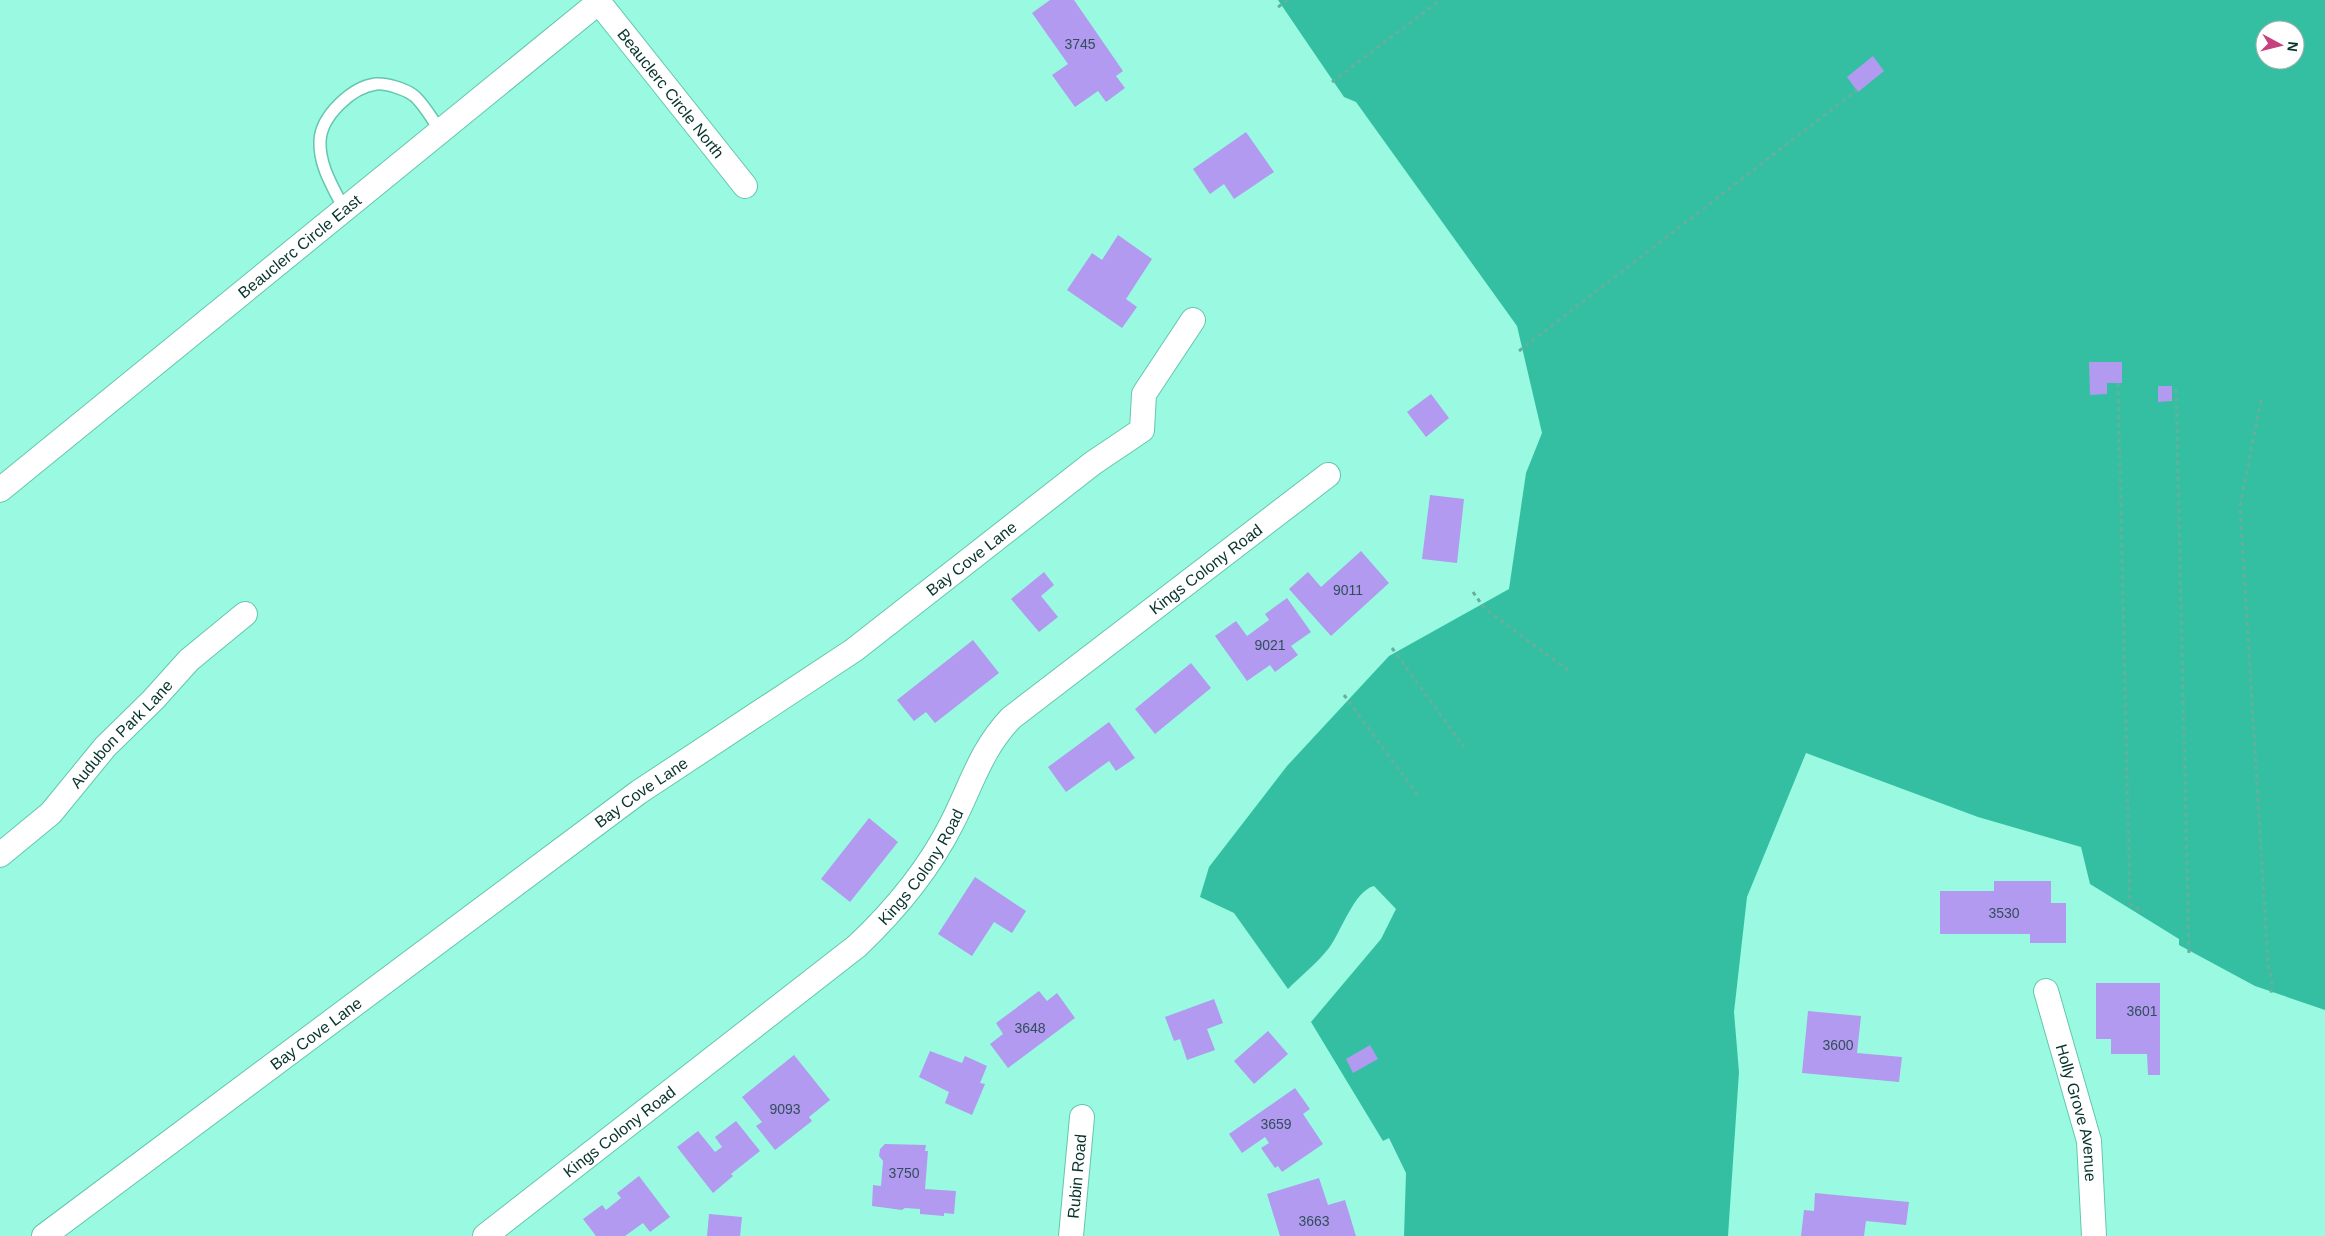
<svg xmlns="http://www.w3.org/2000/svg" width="2325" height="1236" viewBox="0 0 2325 1236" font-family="Helvetica,sans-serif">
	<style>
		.water { fill: #34bfa3; fill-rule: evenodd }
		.building { fill: #b19aef }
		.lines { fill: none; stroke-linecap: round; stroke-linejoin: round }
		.lane-casing { stroke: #64c6ae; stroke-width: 14 }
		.street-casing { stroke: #64c6ae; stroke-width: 26 }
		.path { stroke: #63b09d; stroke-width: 3; stroke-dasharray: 4 4; stroke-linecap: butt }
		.lane { stroke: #fff; stroke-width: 11 }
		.street { stroke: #fff; stroke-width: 24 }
		.labels { text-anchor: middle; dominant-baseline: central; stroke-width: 4.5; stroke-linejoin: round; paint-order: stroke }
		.number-label { font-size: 14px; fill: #324e5c }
		.street-label { font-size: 16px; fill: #07342b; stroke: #fff }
	</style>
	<rect width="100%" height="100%" fill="#99fae1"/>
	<!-- water -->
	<path class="water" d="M1278 0H2325V1010L2255 986 2179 945V939L2090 884 2081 847 1978 817 1806 753 1747 897 1734 1012 1739 1072 1728 1236H1404L1406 1173 1389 1138 1383 1141 1311 1022 1381 939 1396 909 1374 886C1354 891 1341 932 1329 948 1317 963 1301 976 1288 989L1234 913 1200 897 1209 867 1287 766 1389 656 1509 589 1526 473 1542 433 1517 326 1356 102 1344 97ZM2265 30H2295V60H2265Z"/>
	<!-- building -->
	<path class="building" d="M1050 0H1074L1123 71 1116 76 1125 88 1106 102 1098 91 1075 107 1052 75 1068 64 1032 13Z
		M1873 56 1884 71 1858 92 1847 77Z
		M1246 132 1274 172 1234 199 1224 184 1210 194 1193 169Z
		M1118 235 1152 259 1126 299 1137 307 1122 328 1067 290 1092 253 1102 260Z
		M2089 362H2122V383H2107V394L2090 395Z
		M2158 386H2172V401L2158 402Z
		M1431 394 1449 418 1426 437 1407 412Z
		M1430 495 1464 499 1457 563 1422 559Z
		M1361 551 1389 583 1331 636 1289 589 1308 572 1321 587Z
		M1044 572 1054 585 1041 596 1058 617 1039 632 1011 599Z
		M1287 598 1311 632 1291 646 1298 655 1275 672 1270 665 1247 681 1215 636 1236 621 1247 636 1269 620 1265 614Z
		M973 640 999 673 935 723 926 712 914 721 897 700Z
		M1191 663 1211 688 1155 734 1135 709Z
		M1109 722 1135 758 1116 771 1109 761 1066 792 1048 767Z
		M869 818 898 842 850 902 821 879Z
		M975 877 1026 911 1012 933 994 922 972 956 938 934Z
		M1994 881H2051V903H2066V943H2030V934H1940V891H1994Z
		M2096 983H2160V1075H2148L2147 1054H2111V1039H2096Z
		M1039 991 1047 1001 1057 993 1075 1018 1008 1068 990 1044 1003 1034 996 1023Z
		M1214 999 1223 1023 1207 1029 1215 1050 1187 1060 1180 1039 1174 1041 1165 1017Z
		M1808 1011 1861 1016 1857 1053 1902 1057 1899 1082 1802 1073Z
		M1268 1031 1288 1054 1254 1084 1234 1061Z
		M1370 1045 1378 1059 1353 1073 1346 1059Z
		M930 1051 962 1063 965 1056 987 1066 980 1083 985 1084 972 1115 945 1103 949 1092 919 1077Z
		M794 1055 830 1100 809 1117 812 1121 775 1150 756 1126 762 1122 742 1097Z
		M1295 1088 1310 1109 1303 1114 1323 1144 1282 1172 1278 1166 1275 1168 1261 1148 1269 1143 1265 1137 1242 1153 1229 1134Z
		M736 1121 760 1151 731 1174 733 1176 713 1193 677 1147 698 1131 715 1152 722 1147 715 1137Z
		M885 1144 926 1145 925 1151H928L925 1189 956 1191 954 1214 944 1213V1216L920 1214V1209L905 1208 902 1210 872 1206 873 1185 881 1186 883 1161 879 1156 880 1149Z
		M639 1176 670 1217 650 1232 643 1223 625 1236H596L583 1219 602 1205 606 1210 621 1198 617 1193Z
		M1319 1178 1328 1205 1345 1200 1356 1236H1280L1267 1194Z
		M1815 1193 1909 1202 1906 1225 1866 1221 1864 1236H1801L1804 1210 1814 1211Z
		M709 1214 742 1217 740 1236H707Z"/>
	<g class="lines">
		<!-- lane casing -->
		<g class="lane-casing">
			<path id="lane" d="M344 209C333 187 319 166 320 141 321 116 352 87 376 84 386 83 405 89 413 95 422 101 434 122 441 132"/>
		</g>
		<!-- street casing -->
		<g class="street-casing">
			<g id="street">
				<path id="s1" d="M597 0 745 186"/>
				<path id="s2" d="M0 490 599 2"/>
				<path id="s3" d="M0 855 51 813 105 747 153 700 189 660 245 614"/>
				<path id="s4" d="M2046 991 2089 1141 2094 1236"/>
				<path id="s5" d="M44 1236 639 792 854 650 1093 463 1142 430 1144 394 1193 320"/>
				<path id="s6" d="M485 1236 857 946C895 910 928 871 952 823 972 784 980 751 1011 718L1328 475"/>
				<path id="s7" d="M1071 1236 1082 1117"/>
			</g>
		</g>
		<!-- path -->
		<path class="path" d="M1278 7 1288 0
			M1332 82 1440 0
			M1519 351 1857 90
			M2118 383 2130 904 2144 912
			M2176 389 2189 954
			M2261 400 2240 506 2268 964 2272 983 2271 994
			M1473 592 1485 609 1572 673
			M1392 648 1464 747
			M1344 695 1419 797"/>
		<!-- lane -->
		<use href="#lane" class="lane"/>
		<!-- street -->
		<use href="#street" class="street"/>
	</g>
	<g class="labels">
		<!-- number labels -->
		<g class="number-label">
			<text x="1080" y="44">3745</text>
			<text x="1348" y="590">9011</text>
			<text x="1270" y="645">9021</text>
			<text x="2004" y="913">3530</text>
			<text x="2142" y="1011">3601</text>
			<text x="1030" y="1028">3648</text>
			<text x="1838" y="1045">3600</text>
			<text x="785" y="1109">9093</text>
			<text x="1276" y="1124">3659</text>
			<text x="904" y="1173">3750</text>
			<text x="1314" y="1221">3663</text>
		</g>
		<!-- street labels -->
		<g class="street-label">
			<text stroke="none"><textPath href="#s1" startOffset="119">Beauclerc Circle North</textPath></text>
			<text stroke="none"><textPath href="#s2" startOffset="386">Beauclerc Circle East</textPath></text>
			<text stroke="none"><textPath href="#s5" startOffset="1149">Bay Cove Lane</textPath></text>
			<text stroke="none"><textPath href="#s6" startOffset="994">Kings Colony Road</textPath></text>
			<text stroke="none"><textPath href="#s3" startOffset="172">Audubon Park Lane</textPath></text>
			<text stroke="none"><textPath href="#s5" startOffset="744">Bay Cove Lane</textPath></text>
			<text stroke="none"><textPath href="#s6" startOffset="574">Kings Colony Road</textPath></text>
			<text stroke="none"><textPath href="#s5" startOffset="339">Bay Cove Lane</textPath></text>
			<text stroke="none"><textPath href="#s4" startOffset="126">Holly Grove Avenue</textPath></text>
			<text stroke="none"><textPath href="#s6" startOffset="170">Kings Colony Road</textPath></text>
			<text stroke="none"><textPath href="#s7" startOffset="60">Rubin Road</textPath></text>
		</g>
	</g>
	<!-- north arrow -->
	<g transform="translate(2280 45) rotate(97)"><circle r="24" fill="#ffffff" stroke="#9caeaa"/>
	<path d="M0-4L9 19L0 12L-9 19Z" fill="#c8417f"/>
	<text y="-8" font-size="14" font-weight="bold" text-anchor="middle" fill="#07342b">N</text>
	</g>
</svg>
